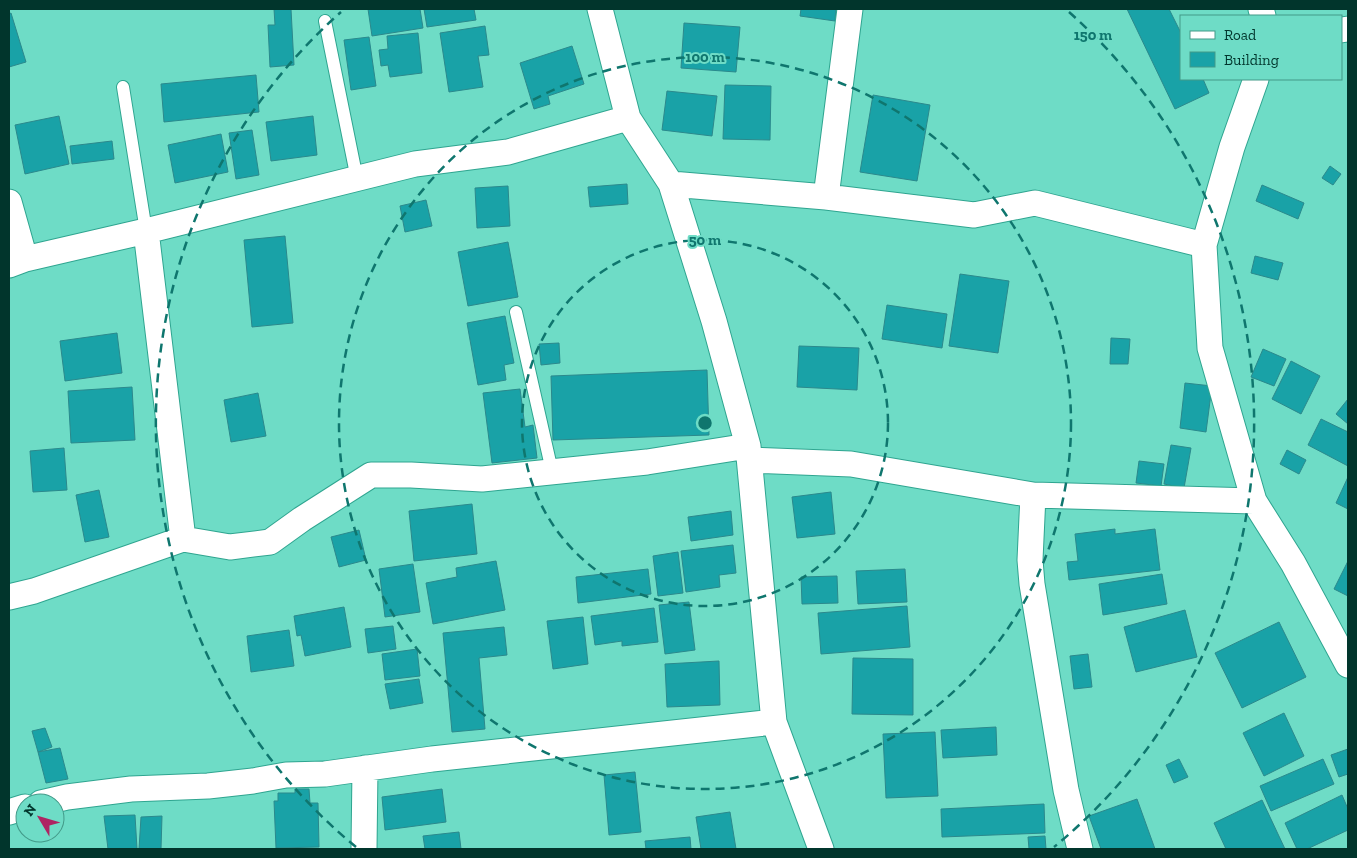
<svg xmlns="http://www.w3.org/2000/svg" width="1357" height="858" viewBox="0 0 1357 858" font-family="'Zilla Slab',serif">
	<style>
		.building { fill: #19a2a7; stroke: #2b898c }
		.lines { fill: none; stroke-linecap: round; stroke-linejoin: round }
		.lane-casing { stroke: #2fa590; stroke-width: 14 }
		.street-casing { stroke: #2fa590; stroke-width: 27 }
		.lane { stroke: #fff; stroke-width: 12 }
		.street { stroke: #fff; stroke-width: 25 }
		.ring { fill: none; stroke: #0f766e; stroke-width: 2.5; stroke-dasharray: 9 6 }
		.centre { fill: #0f766e; stroke: #6edcc6; stroke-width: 2.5 }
		.ring-label { font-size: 15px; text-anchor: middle; font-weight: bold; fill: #0f766e; stroke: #6edcc6; stroke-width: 4; stroke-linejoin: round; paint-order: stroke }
	</style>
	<rect width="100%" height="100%" fill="#6edcc6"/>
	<!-- building -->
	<path class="building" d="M274 9H291L294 65 270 67 268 25H275Z
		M368 9H420L423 28 372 36Z
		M424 9H474L476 20 427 27Z
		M801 9H836L835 21 800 16Z
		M1127 9H1169L1181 33V79H1203L1209 93 1175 109Z
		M11 13 26 62 9 67V14Z
		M684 23 740 27 736 72 681 68Z
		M485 26 489 55 478 56 483 87 449 92 440 33Z
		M418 33 422 73 390 77 388 65 381 66 379 50 388 49 387 36Z
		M369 37 376 86 351 90 344 40Z
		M572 46 584 84 548 96 550 104 534 109 520 63Z
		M256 75 259 112 164 122 161 84Z
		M725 85 771 86 770 140 723 139Z
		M667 91 717 96 712 136 662 130Z
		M873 95 930 105 917 181 860 172Z
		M59 116 69 164 25 174 15 125Z
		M313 116 317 155 271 161 266 122Z
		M252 130 259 175 236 179 229 133Z
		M221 134 228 172 175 183 168 145Z
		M112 141 114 159 72 164 70 146Z
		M1330 166 1341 174 1333 185 1322 178Z
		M627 184 628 204 590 207 588 187Z
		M1262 185 1304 203 1298 219 1256 201Z
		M508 186 510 226 477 228 475 188Z
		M426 200 432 226 405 232 400 206Z
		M285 236 293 323 252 327 244 240Z
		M508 242 518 297 468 306 458 252Z
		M1255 256 1283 263 1278 280 1251 273Z
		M960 274 1009 281 998 353 949 346Z
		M887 305 947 314 942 348 882 339Z
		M505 316 514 363 504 365 506 380 478 385 467 323Z
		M117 333 122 373 65 381 60 341Z
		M1111 338 1130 339 1128 364H1110Z
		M559 343 560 363 541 365 539 344Z
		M799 346 859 348 857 390 797 387Z
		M1263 349 1286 359 1274 386 1251 377Z
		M1291 361 1320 376 1301 414 1272 399Z
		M707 370 709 435 553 440 551 376Z
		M1185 383 1212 386 1206 432 1180 428Z
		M132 387 135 440 71 443 68 391Z
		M520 389 525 427 533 425 537 458 492 463 483 393Z
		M258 393 266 436 231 442 224 400Z
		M1348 399V424L1336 414Z
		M1321 419 1348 432V466L1308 445Z
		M1171 445 1191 448 1184 488 1164 484Z
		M64 448 67 490 33 492 30 451Z
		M1287 450 1306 460 1299 474 1280 464Z
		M1139 461 1164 464 1161 486 1136 483Z
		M1348 477V509L1336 503Z
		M99 490 109 537 85 542 76 495Z
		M831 492 835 534 797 538 792 497Z
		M472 504 477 554 414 561 409 511Z
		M731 511 733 535 691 541 688 517Z
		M1115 529V534L1155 529 1160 570 1069 580 1067 562 1078 561 1075 534Z
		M359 530 366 560 339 567 331 537Z
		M733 545 736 573 719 575 720 587 686 592 681 551Z
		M678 552 683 593 658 596 653 556Z
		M496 561 505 610 433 624 426 583 457 577 456 568Z
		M1348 561V596L1334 589Z
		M413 564 420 612 385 617 379 569Z
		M648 569 651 594 578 603 576 577Z
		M905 569 907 602 858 604 856 571Z
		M1162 574 1167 604 1103 615 1099 584Z
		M837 576 838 603 802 604 801 577Z
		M689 602 695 650 665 654 659 605Z
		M907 606 910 647 821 654 818 613Z
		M344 607 351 647 305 656 301 635 297 636 294 616Z
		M654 608 658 642 622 646V641L595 645 591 616Z
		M1185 610 1197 657 1136 672 1124 627Z
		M583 617 588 664 553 669 547 621Z
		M1279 622 1306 677 1242 708 1215 653Z
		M393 626 396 649 368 653 365 629Z
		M504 627 507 655 479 658 485 729 452 732 443 633Z
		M289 630 294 666 251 672 247 636Z
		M417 649 420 676 385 680 382 654Z
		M1088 654 1092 687 1074 689 1070 656Z
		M853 658 913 659V715L852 714Z
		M719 661 720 705 667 707 665 664Z
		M419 679 423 703 390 709 385 684Z
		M1284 713 1304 756 1264 776 1243 733Z
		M996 727 997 755 943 758 941 730Z
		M45 728 52 747 38 752 32 731Z
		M935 732 938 796 886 798 883 734Z
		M60 748 68 779 46 783 38 752Z
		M1348 749V774L1339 777 1331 755Z
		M1179 759 1188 777 1174 783 1166 765Z
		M1323 759 1334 784 1271 811 1260 786Z
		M635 772 641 832 609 835 604 775Z
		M295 789H309L310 803H318L319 847 276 848 274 801H278V793H295Z
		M442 789 446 822 385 830 382 797Z
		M1342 795 1348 809V830L1307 849H1297L1285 823Z
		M1137 799 1155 849H1101L1089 816Z
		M1262 800 1285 849H1226L1214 823Z
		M1044 804 1045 833 942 837 941 809Z
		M730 812 736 849H701L696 817Z
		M135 815 137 849H108L104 816Z
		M162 816 161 849H139L141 817Z
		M459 832 461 849H425L423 836Z
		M1045 836 1046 849H1029L1028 837Z
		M690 837 691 849H646L645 841Z"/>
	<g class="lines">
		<!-- lane casing -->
		<g class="lane-casing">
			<path id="lane" d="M325 21 357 179
				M123 87 146 231
				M516 312 552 471"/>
		</g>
		<!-- street casing -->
		<g class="street-casing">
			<path id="street" d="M600 9 628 118 671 184 714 321 748 446 774 722 821 849
				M1261 9 1263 16
				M1341 30 1348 29
				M1256 79 1232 147 1204 245 1210 348 1254 501 1293 563 1348 665
				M671 184 826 197 974 215 1035 203 1204 245
				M826 197 850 9
				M9 202 25 259
				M146 231 183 539
				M9 265 25 259 146 231 415 164 508 152 628 118
				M750 460 851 464 1033 495 1254 501
				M1033 495 1030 560 1032 584 1066 790 1080 849
				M9 597 34 591 183 539 230 547 270 542 302 519 371 475H411L482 479 647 462 748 446
				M41 803 67 797 131 789 208 786 253 781 286 775 325 774 432 759 774 722
				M9 812 25 807
				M364 849 365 768"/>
		</g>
		<!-- lane -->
		<use href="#lane" class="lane"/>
		<!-- street -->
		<use href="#street" class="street"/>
	</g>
	<!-- distance rings -->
	<g class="ring">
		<circle cx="705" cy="423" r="183"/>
		<circle cx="705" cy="423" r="366"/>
		<path d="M356 847A549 549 0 0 1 341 12M1069 12A549 549 0 0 1 1054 847"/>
	</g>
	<circle cx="705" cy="423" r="8" class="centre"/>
	<g class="ring-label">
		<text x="1093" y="40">150 m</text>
		<text x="705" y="62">100 m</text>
		<text x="705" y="245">50 m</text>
	</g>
	<!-- border -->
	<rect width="1357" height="858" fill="none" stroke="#01352c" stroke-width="20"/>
	<!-- legend -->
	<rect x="1180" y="15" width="162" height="65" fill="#6edcc6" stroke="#429988"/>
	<rect x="1190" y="31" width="25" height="8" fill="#ffffff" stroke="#429988"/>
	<text x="1224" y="40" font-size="15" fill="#01352c">Road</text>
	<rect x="1190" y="52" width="25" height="15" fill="#19a2a7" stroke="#429988"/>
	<text x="1224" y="65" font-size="15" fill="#01352c">Building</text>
	<!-- north arrow -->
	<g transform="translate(40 818) rotate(308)"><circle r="24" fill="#6edcc6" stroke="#429988"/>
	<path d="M0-4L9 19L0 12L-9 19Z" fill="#ae2463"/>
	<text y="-8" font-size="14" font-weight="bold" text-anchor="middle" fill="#01352c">N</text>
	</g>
</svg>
